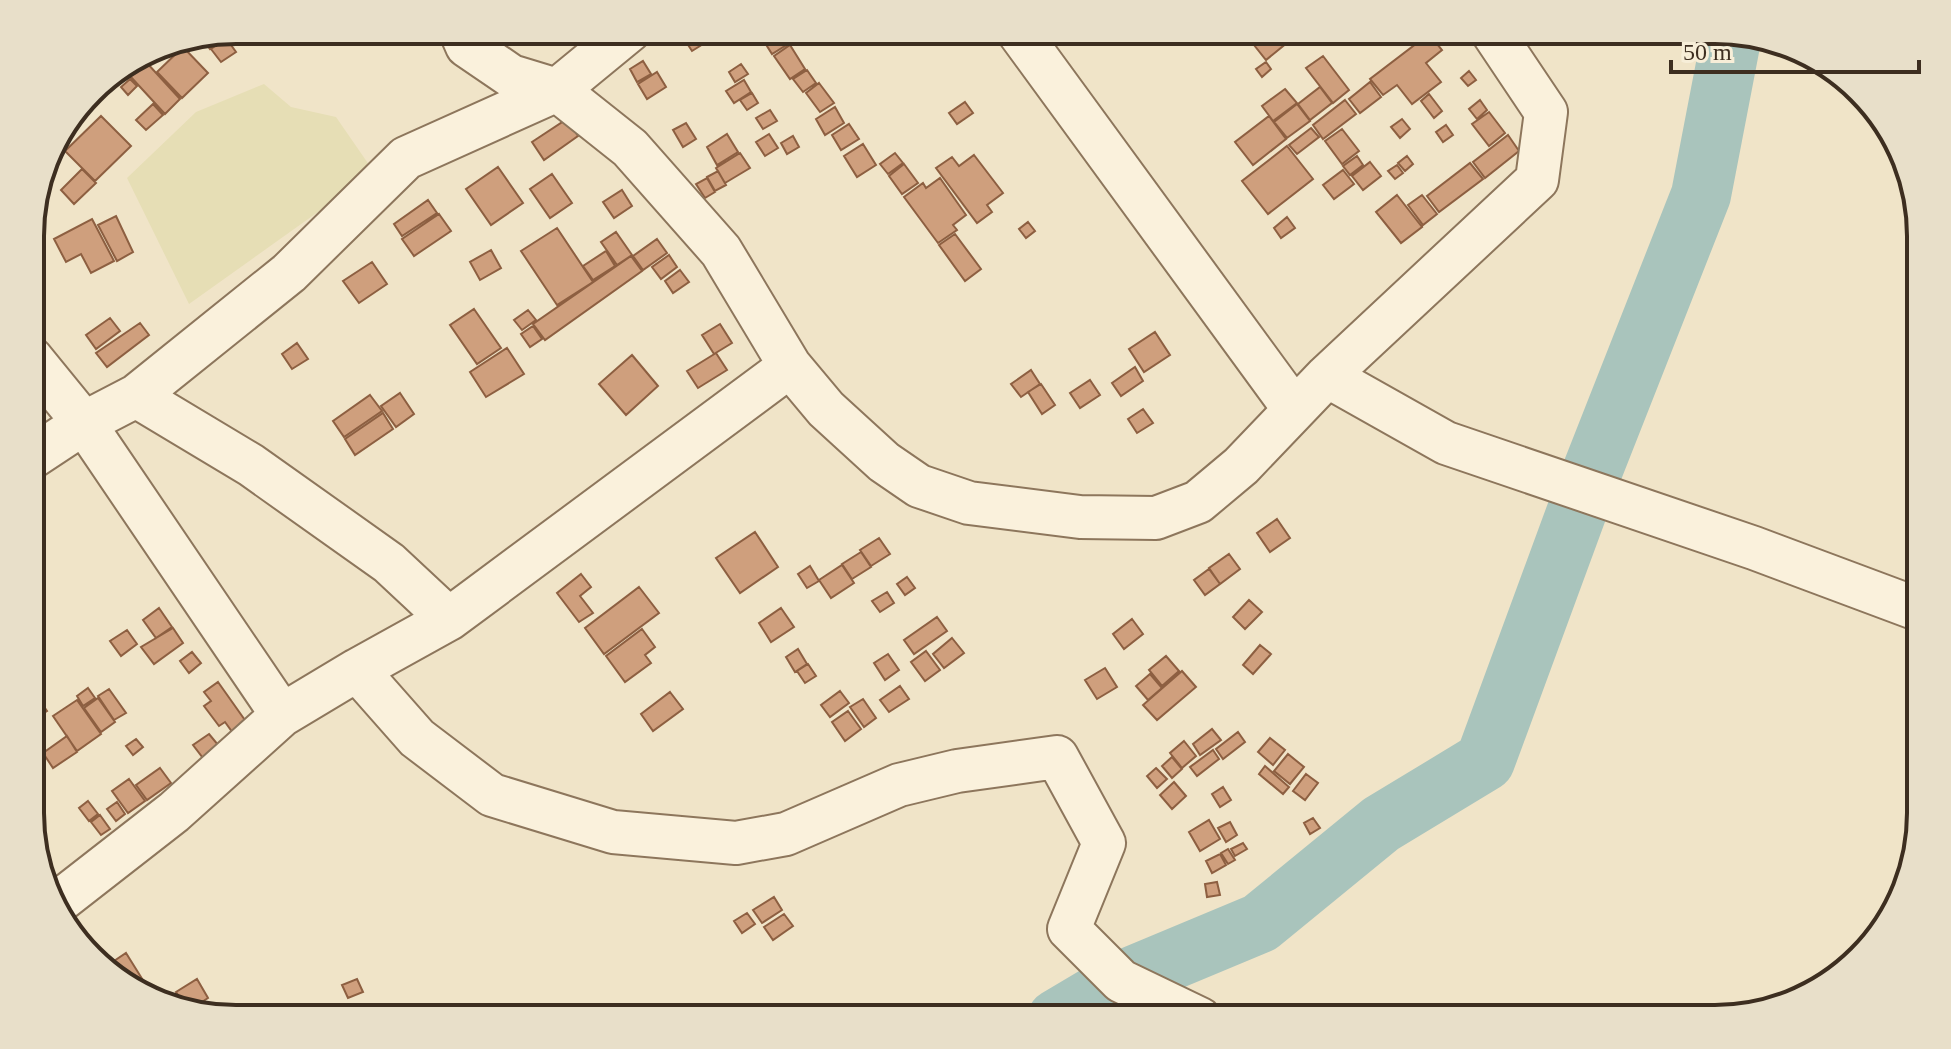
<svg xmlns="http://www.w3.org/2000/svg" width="1951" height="1049" viewBox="0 0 1951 1049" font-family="'Times New Roman',serif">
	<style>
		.farmland { fill: #e6deb5 }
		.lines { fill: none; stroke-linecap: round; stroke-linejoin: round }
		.river { stroke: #a9c4bc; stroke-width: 60 }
		.building { fill: #cf9f7d; stroke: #8d5f41; stroke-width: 2 }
		.minor-casing { stroke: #8d765c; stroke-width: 46 }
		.minor { stroke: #faf1dc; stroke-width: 42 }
		.rim { fill: none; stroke: #3d2e20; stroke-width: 4 }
	</style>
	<rect width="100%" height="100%" fill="#f0e4c8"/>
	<!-- farmland -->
	<path class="farmland" d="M264 84 291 107 336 117 374 172 189 304 127 178 196 112Z"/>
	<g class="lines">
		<!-- river -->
		<path class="river" d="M1057 1019 1121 981 1260 923 1381 824 1485 761 1584 492 1701 195 1732 34"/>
	</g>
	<!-- building -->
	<path class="building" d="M687 30H701L708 41 692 51 681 34Z
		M768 30H779L788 44 772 54 760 35Z
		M782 30H814L791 45Z
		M1273 30H1278L1288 42 1266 60 1254 45Z
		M1279 30H1307L1290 43Z
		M222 33 225 37 210 49 201 37Z
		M1429 34 1442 50 1426 63 1441 82 1412 104 1397 85 1383 95 1370 79Z
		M226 38 236 52 221 62 211 49Z
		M790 45 805 69 790 79 774 56Z
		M183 47 208 73 182 98 157 72Z
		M1323 56 1349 90 1333 103 1306 68Z
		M643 61 651 74 637 82 630 69Z
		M146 62 180 99 165 114 130 76Z
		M1266 62 1271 69 1262 77 1256 69Z
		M741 64 748 74 735 82 729 72Z
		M807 70 816 83 803 92 793 79Z
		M1469 71 1476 80 1468 86 1461 78Z
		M657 72 666 87 647 99 638 84Z
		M130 79 137 86 128 95 121 87Z
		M744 80 751 92 734 103 726 91Z
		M1370 82 1381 97 1360 113 1349 99Z
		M819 83 834 103 820 112 806 93Z
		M1320 87 1332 103 1310 120 1298 104Z
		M1285 89 1297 103 1273 121 1262 106Z
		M752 93 758 103 747 110 740 100Z
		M1429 94 1442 111 1434 118 1421 101Z
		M1345 100 1356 114 1323 139 1313 125Z
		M1480 100 1487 110 1477 119 1469 109Z
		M965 102 973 113 957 124 949 113Z
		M153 104 163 115 146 130 136 120Z
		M1297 104 1310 121 1287 138 1274 122Z
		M835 107 844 123 825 135 816 119Z
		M770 110 777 121 763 129 756 118Z
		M1489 112 1505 133 1489 146 1472 124Z
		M101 116 131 146 95 181 65 151Z
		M1269 116 1286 139 1253 165 1235 142Z
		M567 119 578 136 544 160 532 142Z
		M1402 119 1410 129 1400 138 1391 127Z
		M686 123 696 139 683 147 673 130Z
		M849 124 859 139 841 150 832 135Z
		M1446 125 1453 135 1443 142 1436 132Z
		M1311 128 1319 137 1297 154 1289 145Z
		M1342 129 1359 151 1342 164 1325 141Z
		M727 134 738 152 717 165 707 147Z
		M769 134 778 148 765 156 756 142Z
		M1508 135 1519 151 1485 178 1473 162Z
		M793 136 799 147 787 154 781 143Z
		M863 144 876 165 857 177 844 156Z
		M1287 146 1313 179 1268 214 1242 181Z
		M740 153 750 168 725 183 716 168Z
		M895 153 903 163 888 174 880 164Z
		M974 155 1003 193 987 205 992 212 977 223 936 168 952 157 959 166Z
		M1357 156 1363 165 1350 175 1343 166Z
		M1407 156 1413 164 1405 171 1398 163Z
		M1370 162 1381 176 1363 190 1352 176Z
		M1470 163 1483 179 1439 212 1427 196Z
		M904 164 918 183 902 194 889 176Z
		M1397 165 1403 173 1395 179 1388 171Z
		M498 167 523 203 491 225 466 189Z
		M82 169 96 183 74 204 61 190Z
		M1343 170 1354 184 1334 199 1323 185Z
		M718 171 726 185 715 191 707 177Z
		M552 174 572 203 550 218 530 189Z
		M707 178 715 192 705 198 696 184Z
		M940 178 966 215 953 225 957 230 938 243 904 197 923 183 926 188Z
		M622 190 632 206 614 218 603 202Z
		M1397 195 1422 227 1401 243 1376 212Z
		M1422 195 1437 214 1423 225 1408 205Z
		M428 200 437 213 402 236 394 224Z
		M439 214 451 231 414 256 402 239Z
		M116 216 133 252 117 261 98 225Z
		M1287 217 1295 228 1281 238 1274 228Z
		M92 219 114 261 91 273 81 254 66 262 54 239Z
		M1028 222 1035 231 1026 238 1019 229Z
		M557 228 593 282 557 305 521 251Z
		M616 232 632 255 617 265 601 242Z
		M955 234 981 269 965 281 939 245Z
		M657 239 667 253 643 270 633 256Z
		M491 250 501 268 480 280 470 262Z
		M606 251 615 266 593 280 583 266Z
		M669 255 677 267 661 279 652 267Z
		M631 256 642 271 545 340 533 324Z
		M372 262 387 284 359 303 343 281Z
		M680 270 689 282 673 293 665 281Z
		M474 309 501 348 477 364 450 325Z
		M528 310 536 320 522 330 514 320Z
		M110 318 120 331 96 349 86 335Z
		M140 323 149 335 107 367 96 353Z
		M720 324 732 343 714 354 702 335Z
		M533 326 542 339 530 347 521 334Z
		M1155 332 1170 355 1144 372 1129 349Z
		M297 343 308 359 292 369 282 354Z
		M507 348 524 374 486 397 470 372Z
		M716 353 727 370 698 388 687 371Z
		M632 355 658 386 626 415 599 384Z
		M1135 367 1143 381 1121 396 1112 383Z
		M1031 370 1040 384 1021 397 1011 384Z
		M1090 380 1100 395 1080 408 1070 393Z
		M1041 384 1055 405 1042 414 1028 392Z
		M400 393 414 414 396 427 381 406Z
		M370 395 382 411 344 437 333 421Z
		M1143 409 1153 423 1137 433 1128 419Z
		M383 413 393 429 355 455 345 439Z
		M1277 519 1290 538 1270 552 1257 533Z
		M755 532 778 567 740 593 716 558Z
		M879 538 890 554 871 566 860 550Z
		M861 552 871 567 852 579 842 564Z
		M1229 554 1240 569 1220 584 1209 568Z
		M842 565 854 583 831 598 819 580Z
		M810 566 819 581 807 588 798 574Z
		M1209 569 1220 584 1205 595 1194 580Z
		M581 574 591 587 580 596 593 613 579 622 557 593Z
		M907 577 915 588 905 595 897 584Z
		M639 587 659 613 604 654 585 628Z
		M887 592 894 603 880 612 872 601Z
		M1249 600 1262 612 1245 629 1233 617Z
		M159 608 172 627 156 638 143 620Z
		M781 608 794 627 771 642 759 623Z
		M937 617 947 631 914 654 904 640Z
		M1132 619 1143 634 1124 649 1113 634Z
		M173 628 183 643 154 664 141 647Z
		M642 629 655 647 645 655 651 663 625 682 606 656Z
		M127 630 137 644 121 656 110 641Z
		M952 638 964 653 944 668 933 654Z
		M1260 645 1271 654 1253 674 1243 665Z
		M798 649 807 664 795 672 786 657Z
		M926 651 940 670 925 681 911 662Z
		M192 652 201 663 189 673 180 661Z
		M888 654 899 670 885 680 874 663Z
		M1166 656 1179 671 1162 686 1149 670Z
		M808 664 816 676 805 683 797 671Z
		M1105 668 1117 687 1097 699 1085 680Z
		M1182 671 1196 687 1157 720 1143 705Z
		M1150 674 1162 688 1148 700 1136 686Z
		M218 682 247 723 233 733 225 722 219 726 204 706 211 701 204 692Z
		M900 686 909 699 889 712 880 700Z
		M88 688 95 698 83 706 77 696Z
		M109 689 126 713 114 720 98 696Z
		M840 691 849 703 830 717 821 705Z
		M670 692 683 709 653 731 641 714Z
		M38 698 47 711 32 721V702Z
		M98 698 115 722 101 732 84 708Z
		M863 699 876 718 864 727 850 707Z
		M77 700 101 734 77 751 53 716Z
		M848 711 861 729 845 741 832 722Z
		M1212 729 1221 740 1200 755 1193 744Z
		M1238 732 1245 742 1223 759 1216 749Z
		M209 734 219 746 203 758 193 745Z
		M67 736 77 752 53 768 43 753Z
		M1270 738 1285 750 1273 765 1258 752Z
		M136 739 143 747 133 755 126 746Z
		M1184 741 1196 756 1182 768 1170 753Z
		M1213 750 1219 759 1197 776 1190 767Z
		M1288 754 1304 767 1290 784 1274 771Z
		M1172 757 1182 769 1172 778 1162 766Z
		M1265 766 1289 787 1283 794 1259 774Z
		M160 768 171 783 147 800 136 785Z
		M1156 768 1167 779 1157 788 1147 776Z
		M1306 774 1318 783 1305 800 1293 791Z
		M129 779 145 801 128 813 112 791Z
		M1174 782 1186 796 1172 809 1160 795Z
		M1223 787 1231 800 1220 807 1212 794Z
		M88 801 98 814 89 821 79 808Z
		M117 802 125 814 116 821 107 809Z
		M100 815 110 829 101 835 91 822Z
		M1313 818 1320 828 1310 834 1304 823Z
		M1209 820 1220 839 1200 851 1189 832Z
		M1230 822 1237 835 1226 842 1218 828Z
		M1243 843 1247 849 1235 856 1231 849Z
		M1228 849 1235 860 1228 864 1221 853Z
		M1220 854 1226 865 1212 873 1206 861Z
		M1217 882 1220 895 1207 897 1205 884Z
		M774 897 782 910 762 923 753 910Z
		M747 913 755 924 742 933 734 921Z
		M784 914 793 926 773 940 764 927Z
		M126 953 146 985 136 990 108 965Z
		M197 979 208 998 191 1009 186 1007 176 992Z
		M357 979 363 992 348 998 342 985Z"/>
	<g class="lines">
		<!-- minor casing -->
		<g class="minor-casing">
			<path id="minor" d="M460 30 467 46 511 76 557 90 630 148 721 251 790 366 826 409 884 462 919 486 969 503 1080 517 1156 518 1198 502 1241 466 1327 376 1537 180 1546 112 1491 30
				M1017 30 1294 409
				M31 358 84 423 282 715
				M1327 376 1446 443 1754 548 1920 610
				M136 396 251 465 389 563 449 619
				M31 458 84 423 136 396 289 273 406 158 557 90 630 30
				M357 670 417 738 492 795 613 832 736 843 786 834 899 785 957 771 1057 757 1104 843 1069 929 1121 981 1200 1019
				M56 904 174 812 282 715 357 670 449 619 790 366"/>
		</g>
		<!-- minor -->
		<use href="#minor" class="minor"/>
	</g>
	<!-- crop -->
	<path d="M0 0H1951V1049H0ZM236 44H1715A192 192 0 0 1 1907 236V813A192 192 0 0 1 1715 1005H236A192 192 0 0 1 44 813V236A192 192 0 0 1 236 44Z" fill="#e8dfc9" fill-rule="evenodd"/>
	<path class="rim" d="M236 44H1715A192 192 0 0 1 1907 236V813A192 192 0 0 1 1715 1005H236A192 192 0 0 1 44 813V236A192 192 0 0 1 236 44Z"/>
	<!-- scale -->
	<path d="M1671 60v12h248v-12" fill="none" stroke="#3d2e20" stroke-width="4"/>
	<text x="1683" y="60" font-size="24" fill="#3d2e20" stroke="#f7eed8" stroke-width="6" paint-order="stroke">50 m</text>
</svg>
